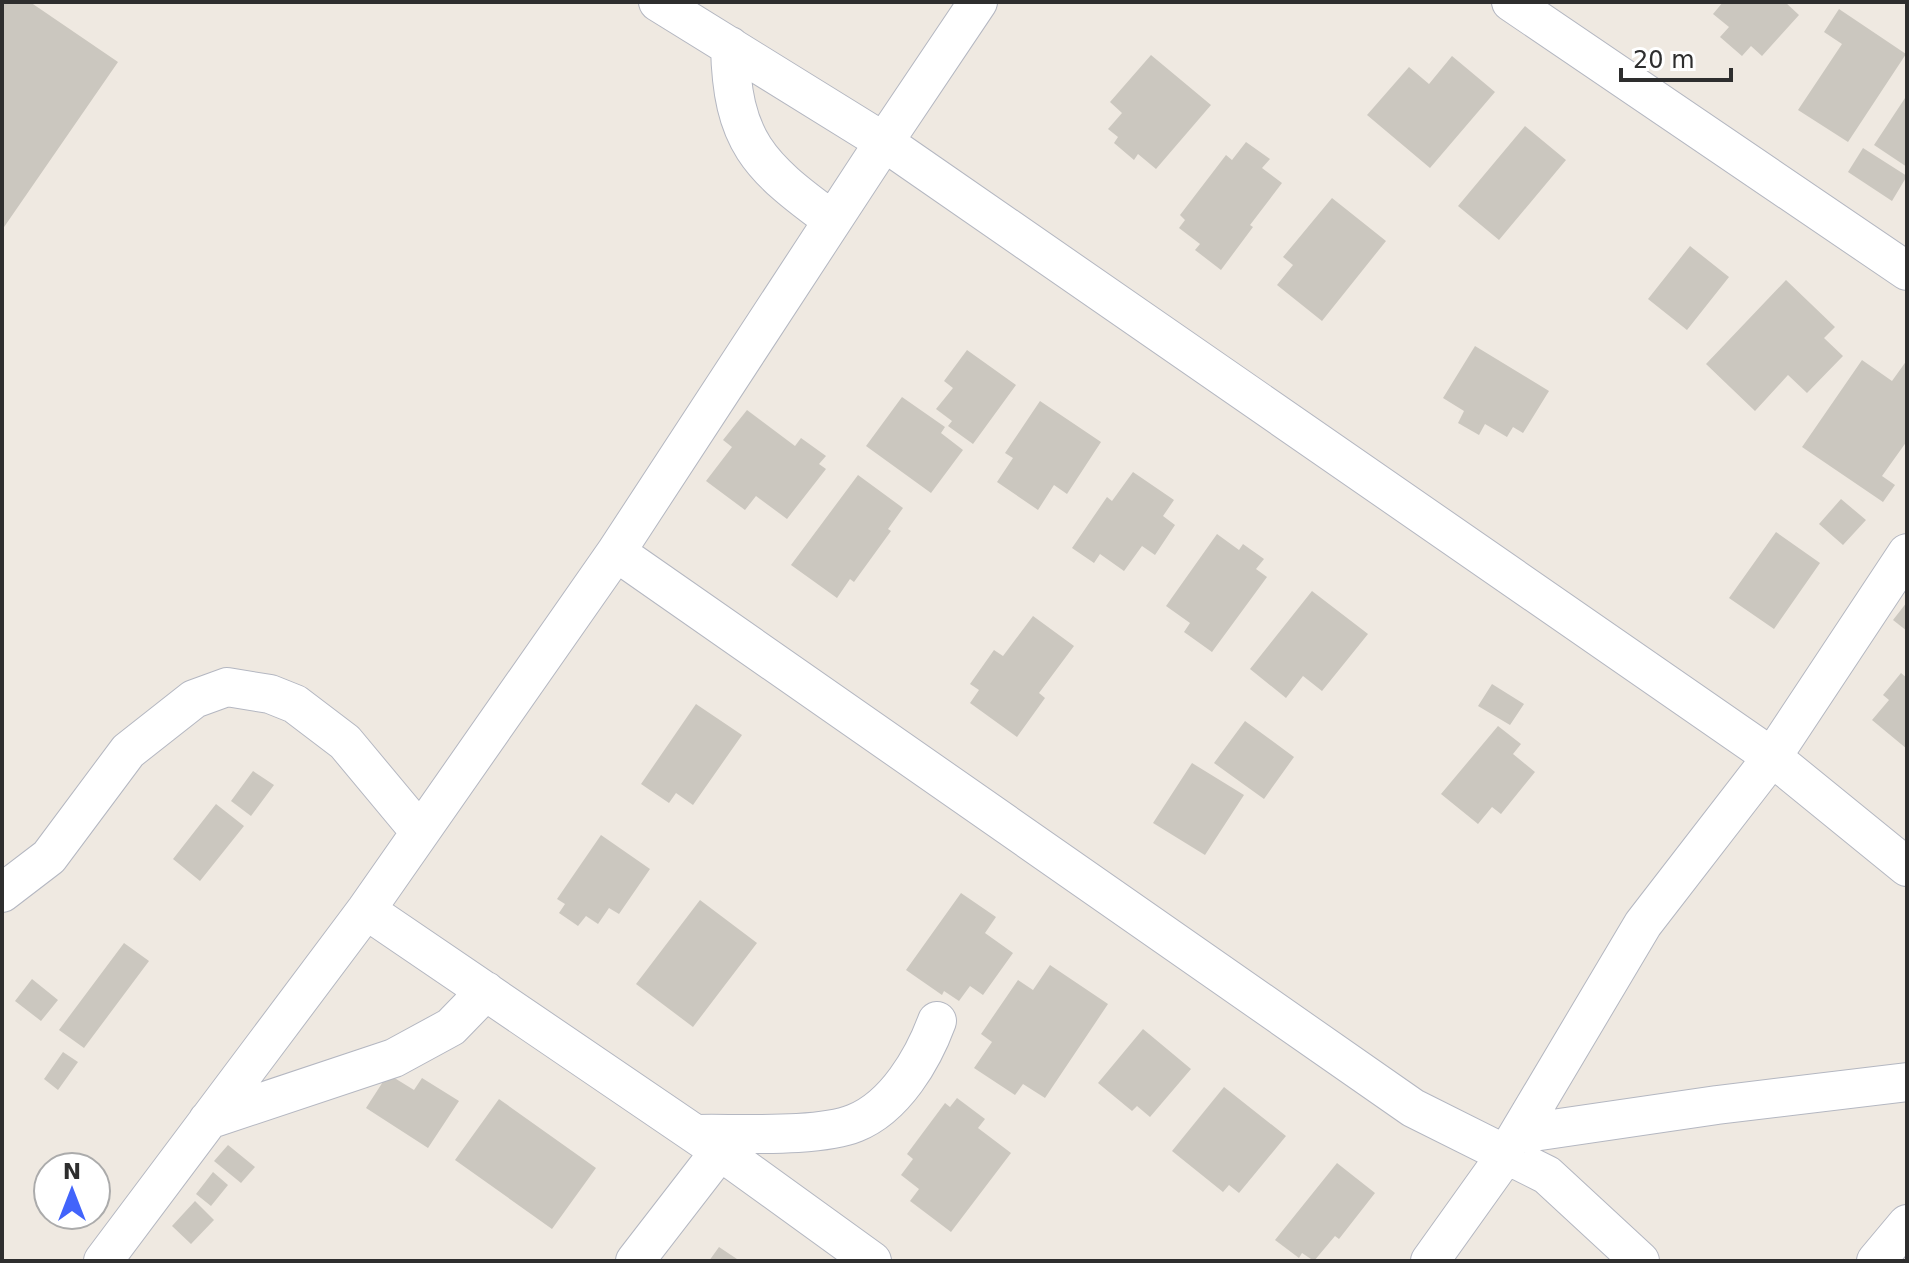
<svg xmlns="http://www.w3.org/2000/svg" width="1909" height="1263" viewBox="0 0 1909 1263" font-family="'DejaVu Sans',sans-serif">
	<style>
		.building { fill: #cbc7bf }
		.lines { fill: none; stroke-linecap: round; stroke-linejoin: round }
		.minor-casing { stroke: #b4b7c1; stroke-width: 40 }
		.minor { stroke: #fff; stroke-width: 38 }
	</style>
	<rect width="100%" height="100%" fill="#efe9e1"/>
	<!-- building -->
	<path class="building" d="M2 2H30L118 62 2 230Z
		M1723 2H1785L1799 15 1762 56 1751 46 1742 56 1720 37 1729 27 1713 14Z
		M1839 9 1906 54 1848 142 1798 110 1842 44 1824 32Z
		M1151 55 1211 105 1156 169 1138 154 1134 160 1114 143 1118 137 1108 129 1122 113 1110 102Z
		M1452 56 1495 92 1430 168 1367 115 1409 67 1429 84Z
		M1907 95V167L1874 145Z
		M1525 126 1566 160 1499 240 1458 206Z
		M1246 142 1270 159 1262 168 1282 183 1250 225 1253 227 1221 270 1195 250 1200 244 1179 228 1185 220 1180 215 1226 155 1232 160Z
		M1863 148 1907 176 1892 201 1848 172Z
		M1332 198 1386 241 1322 321 1277 285 1293 265 1283 257Z
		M1690 246 1729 277 1687 330 1648 299Z
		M1786 280 1835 327 1824 338 1843 356 1807 393 1788 375 1755 411 1706 364Z
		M1475 346 1549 391 1523 433 1513 427 1507 437 1485 424 1479 435 1458 423 1464 411 1443 398Z
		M967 350 1016 385 973 444 948 426 952 421 936 409 953 388 944 381Z
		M1862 360 1892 381 1907 360V441L1882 476 1895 485 1883 502 1802 447Z
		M902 397 945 427 941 433 963 450 931 493 866 446Z
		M1040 401 1101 442 1067 494 1054 485 1038 510 997 482 1013 458 1005 453Z
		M747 410 795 446 801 438 826 456 819 464 826 469 787 519 756 496 745 510 706 481 732 447 723 440Z
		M1133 472 1174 500 1163 516 1175 525 1155 555 1142 546 1124 571 1100 554 1094 563 1072 548 1107 497 1112 501Z
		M858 475 903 508 888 529 891 531 854 582 850 579 837 598 791 565Z
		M1841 499 1866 520 1843 545 1819 524Z
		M1776 532 1820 563 1774 629 1729 598Z
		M1217 534 1239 550 1243 544 1264 559 1256 569 1267 577 1212 652 1184 632 1190 623 1166 606Z
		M1312 591 1368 634 1322 691 1303 676 1286 698 1250 669Z
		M1907 602V631L1893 620Z
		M1033 616 1074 646 1039 693 1045 698 1017 737 970 703 979 690 970 684 994 650 1003 656Z
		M1901 673 1907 678V749L1872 720 1889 700 1883 695Z
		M1492 684 1524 704 1510 725 1478 706Z
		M696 704 742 735 693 805 676 793 669 803 641 784Z
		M1245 721 1294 757 1264 799 1214 763Z
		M1498 726 1521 744 1513 754 1535 772 1501 814 1492 807 1478 824 1441 794Z
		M1192 763 1244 795 1205 855 1153 823Z
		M253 771 274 785 251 816 231 801Z
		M216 804 244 826 200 881 173 859Z
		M601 835 650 869 619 914 609 908 598 924 586 916 578 926 559 913 565 904 557 899Z
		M961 893 996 917 985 933 1013 953 983 995 970 986 959 1001 944 991 942 995 906 970Z
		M700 900 757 943 693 1027 636 984Z
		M124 943 149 961 84 1048 59 1030Z
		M1050 965 1108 1004 1045 1098 1023 1084 1015 1095 974 1068 992 1042 981 1034 1018 980 1033 990Z
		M32 979 58 1000 41 1021 15 1001Z
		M1143 1029 1191 1069 1150 1117 1137 1106 1132 1111 1098 1083Z
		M63 1052 78 1062 58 1090 44 1079Z
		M388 1074 414 1090 422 1078 459 1101 428 1148 366 1108Z
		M1224 1087 1286 1136 1239 1193 1229 1185 1223 1192 1172 1151Z
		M957 1098 985 1119 978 1128 1011 1153 951 1232 910 1201 919 1189 901 1175 913 1159 907 1154 945 1103 950 1107Z
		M499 1099 596 1168 552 1229 455 1160Z
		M228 1145 255 1167 241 1183 214 1161Z
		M1337 1163 1375 1193 1339 1239 1335 1236 1314 1261 1302 1253 1299 1258 1275 1240Z
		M213 1172 228 1185 211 1206 196 1194Z
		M195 1201 214 1220 191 1244 172 1226Z
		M719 1247 740 1261H709Z"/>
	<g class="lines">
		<!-- minor casing -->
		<g class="minor-casing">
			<path id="minor" d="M658 2 884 142 1772 757 1907 867
				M1511 2 1907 271
				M730 46C732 141 758 166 832 220
				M616 552 1413 1108 1547 1175 1640 1261
				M2 893 49 857 128 751 194 699 227 687 270 694 295 704 345 742 420 832
				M366 910 720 1151 872 1261
				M208 1120 394 1058 451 1027 486 991
				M696 1134C737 1133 819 1138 855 1123 895 1107 923 1059 937 1021
				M1519 1134 1717 1105 1907 1082
				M103 1261 366 910 616 552 884 142 978 2
				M635 1261 720 1151
				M1430 1261 1505 1156 1643 924 1772 757 1907 553
				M1876 1261 1907 1224"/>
		</g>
		<!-- minor -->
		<use href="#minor" class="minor"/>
	</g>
	<!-- border -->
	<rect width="1909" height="1263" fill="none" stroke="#2e2e2e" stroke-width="8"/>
	<!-- north arrow -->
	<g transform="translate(72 1191)"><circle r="38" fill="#ffffff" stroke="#ababab" stroke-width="2"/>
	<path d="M0-6L14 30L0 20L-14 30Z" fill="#4264fb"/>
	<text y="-12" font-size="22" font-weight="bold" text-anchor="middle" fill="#2e2e2e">N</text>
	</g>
	<!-- scale -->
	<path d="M1621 68v12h110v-12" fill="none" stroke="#2e2e2e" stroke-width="4"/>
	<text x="1633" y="68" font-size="24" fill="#2e2e2e" stroke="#ffffff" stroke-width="6" paint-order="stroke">20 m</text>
</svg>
